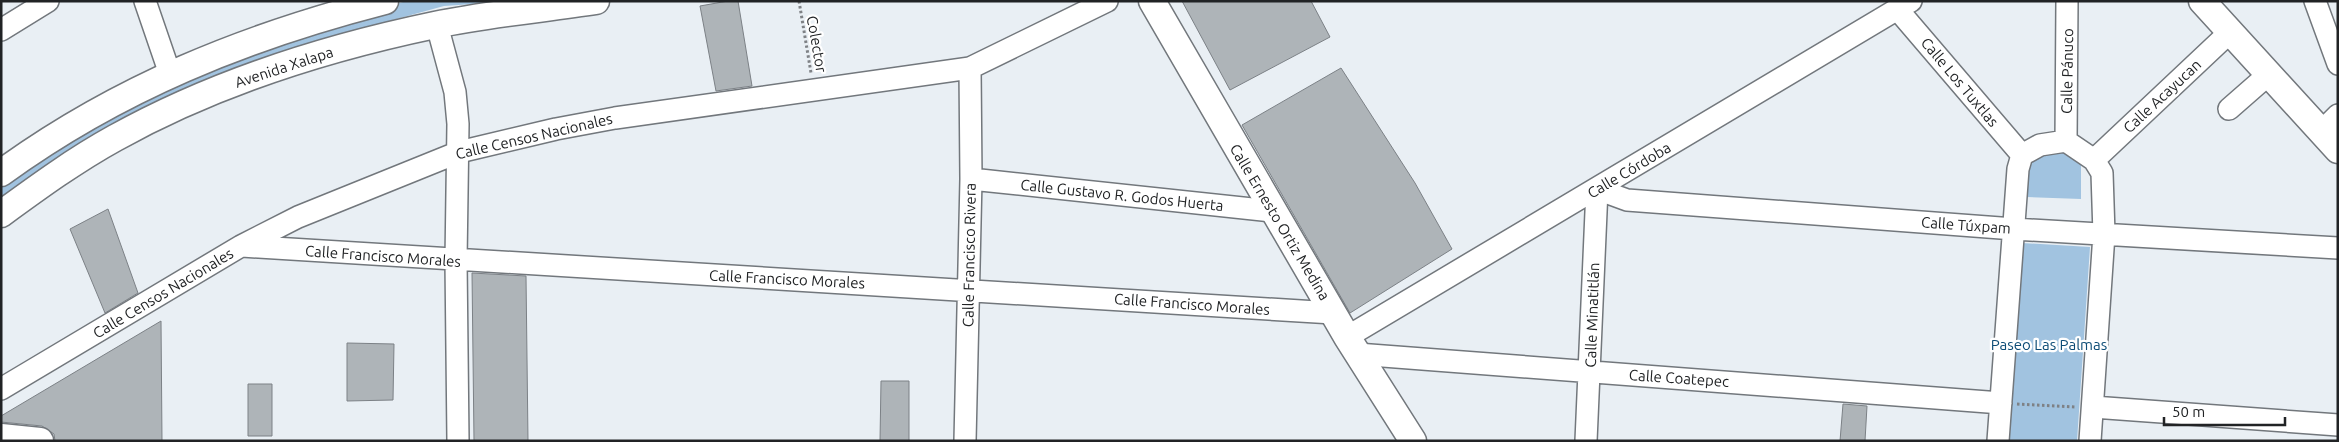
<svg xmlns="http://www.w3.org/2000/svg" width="2339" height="442" viewBox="0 0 2339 442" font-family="Ubuntu,sans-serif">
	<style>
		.green { fill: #a1c3e0 }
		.building { fill: #aeb4b8; stroke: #7c8186 }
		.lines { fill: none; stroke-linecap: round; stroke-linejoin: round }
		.minor-casing { stroke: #72777c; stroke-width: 24 }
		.major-casing { stroke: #72777c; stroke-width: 29 }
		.path { stroke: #7e8185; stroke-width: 3; stroke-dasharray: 2.5 2.5; stroke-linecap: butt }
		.minor { stroke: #fff; stroke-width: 21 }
		.major { stroke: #fff; stroke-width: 26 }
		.labels { text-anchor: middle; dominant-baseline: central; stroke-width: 4.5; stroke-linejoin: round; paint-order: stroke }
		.street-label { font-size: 15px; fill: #212325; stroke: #fff }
		.park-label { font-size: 15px; fill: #0d4c76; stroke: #fff }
	</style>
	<rect width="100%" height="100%" fill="#e9eff4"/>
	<!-- green -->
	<path class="green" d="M407 1H516L444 6 356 30 141 112 51 162 1 197V174L133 94 350 15Z
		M2066 148 2081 161V199L2026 197 2027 160Z
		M2022 243 2090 247 2077 441H2009Z"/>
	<!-- building -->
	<path class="building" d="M728 1H738L752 86 716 91 700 6Z
		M1182 1H1311L1330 37 1230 90Z
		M1341 68 1415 183 1452 249 1350 313 1242 125Z
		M108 209 138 293 105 313 70 229Z
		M472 273 526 276 528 441H474Z
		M161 321 162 441H55L54 434 42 426 1 422V416Z
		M347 343 394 344 393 400 347 401Z
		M881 381H909V441H880Z
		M248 384H272V436H248Z
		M1843 404 1867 406 1865 441H1840Z"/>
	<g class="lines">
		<!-- minor casing -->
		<g class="minor-casing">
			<path id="minor" d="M145 1 170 74
				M2315 1 2338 64
				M1898 10 2022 155
				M437 25 455 92 458 124 456 261 458 441
				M1 30 48 1
				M2229 109 2269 74
				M2321 132 2338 115
				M2066 141 2067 1
				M2094 160 2230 32
				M971 179 1272 211
				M242 246 1333 313
				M1347 337 1911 1
				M1357 354 2001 403
				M1 389 241 246 298 217 459 152 556 129 615 118 970 68 1107 1
				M2093 407 2338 425
				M965 441 971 179 970 68
				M1586 441 1597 189 1627 200 2014 229 2338 248
				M1998 441 2018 169 2022 155 2040 145 2066 141 2094 160 2102 173 2104 234 2090 441"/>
		</g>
		<!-- major casing -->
		<g class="major-casing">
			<path id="major" d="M1152 1 1347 337 1413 441
				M2202 1 2338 150
				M1 173C118 88 245 37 385 1
				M1 214C38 187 75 160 115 138 214 83 325 48 435 25 488 14 543 9 596 1
				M1 437 40 441"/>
		</g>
		<!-- path -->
		<path class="path" d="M799 1 811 73
			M2017 404 2076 407"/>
		<!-- minor -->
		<use href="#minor" class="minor"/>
		<!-- major -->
		<use href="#major" class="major"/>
	</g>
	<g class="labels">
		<!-- street labels -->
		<g class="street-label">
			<text transform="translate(817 44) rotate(80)">Colector</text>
			<text transform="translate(284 67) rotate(-18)">Avenida Xalapa</text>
			<text transform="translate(2067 71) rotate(-89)">Calle Pánuco</text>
			<text transform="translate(1960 82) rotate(50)">Calle Los Tuxtlas</text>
			<text transform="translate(2162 96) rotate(-43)">Calle Acayucan</text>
			<text transform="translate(534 136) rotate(-13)">Calle Censos Nacionales</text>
			<text transform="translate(1629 170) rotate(-31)">Calle Córdoba</text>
			<text transform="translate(1122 195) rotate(6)">Calle Gustavo R. Godos Huerta</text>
			<text transform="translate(1280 222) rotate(59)">Calle Ernesto Ortiz Medina</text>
			<text transform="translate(1966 225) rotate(4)">Calle Túxpam</text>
			<text transform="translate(969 255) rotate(-89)">Calle Francisco Rivera</text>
			<text transform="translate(383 256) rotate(4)">Calle Francisco Morales</text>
			<text transform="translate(787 279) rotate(3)">Calle Francisco Morales</text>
			<text transform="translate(163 293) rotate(-31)">Calle Censos Nacionales</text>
			<text transform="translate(1192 304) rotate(4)">Calle Francisco Morales</text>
			<text transform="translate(1592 315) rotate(-88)">Calle Minatitlán</text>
			<text transform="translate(1679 378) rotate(4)">Calle Coatepec</text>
		</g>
		<!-- park labels -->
		<g class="park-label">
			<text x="2049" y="344">Paseo Las Palmas</text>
		</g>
	</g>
	<!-- border -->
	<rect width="2339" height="442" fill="none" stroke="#212325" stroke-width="5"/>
	<!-- scale -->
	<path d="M2164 417v8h121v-8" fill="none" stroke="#212325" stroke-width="2.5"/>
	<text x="2172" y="417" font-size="15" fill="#212325" stroke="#ffffff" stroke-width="4" paint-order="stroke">50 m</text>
</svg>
